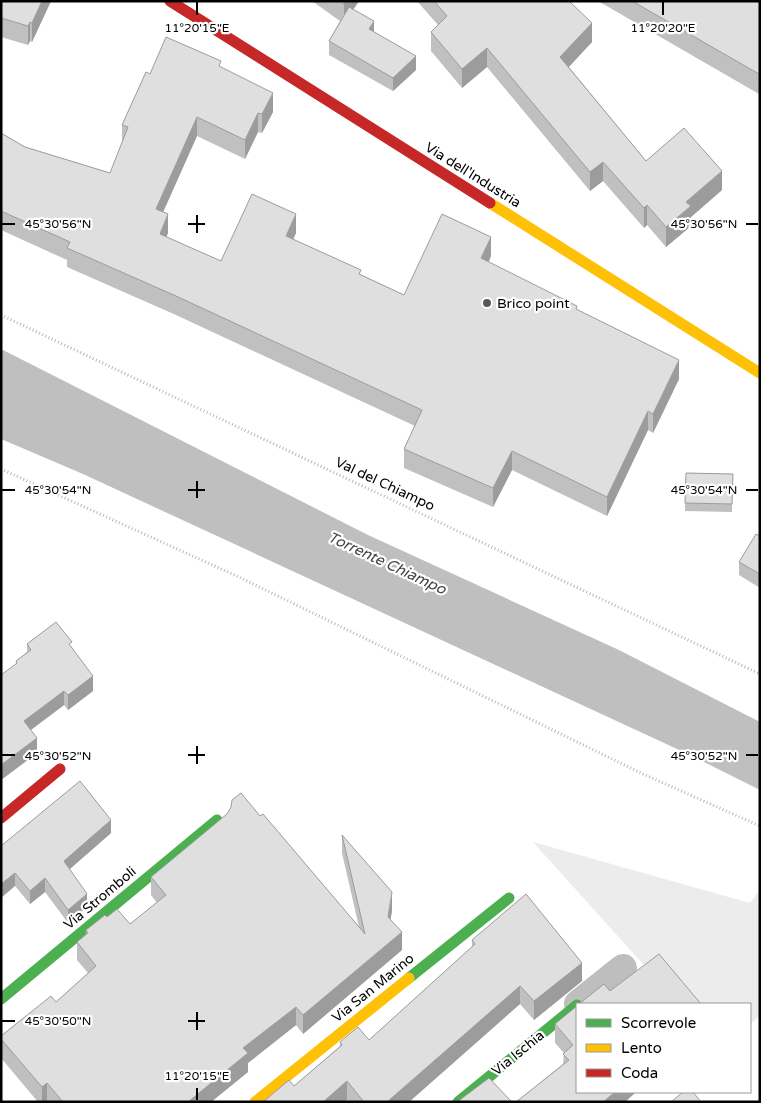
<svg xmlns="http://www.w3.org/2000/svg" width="761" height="1103" viewBox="0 0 761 1103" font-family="'Varela Round',sans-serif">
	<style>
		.green { fill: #ececec }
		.water { fill: #bfbfbf }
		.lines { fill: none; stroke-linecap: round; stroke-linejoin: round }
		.path { stroke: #b9b9b9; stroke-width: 3; stroke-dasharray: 1 2.5; stroke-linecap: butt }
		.street { stroke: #bebebe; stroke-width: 28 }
		.fast { stroke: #4caf50; stroke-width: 11 }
		.slow { stroke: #ffc107; stroke-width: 11 }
		.jam { stroke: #c62828; stroke-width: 11 }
		.wall { fill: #c0c0c0 }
		.shaded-wall { fill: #9c9c9c }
		.building { fill: #dfdfdf; stroke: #9c9c9c }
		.ticks { fill: none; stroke: #000; stroke-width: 2 }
		.poi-dot { fill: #595959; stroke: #fff; stroke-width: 2 }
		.labels { text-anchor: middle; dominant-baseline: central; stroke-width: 4.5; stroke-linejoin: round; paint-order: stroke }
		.street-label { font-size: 14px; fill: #000; stroke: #fff }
		.poi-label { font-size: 14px; fill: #000; stroke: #fff; text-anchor: start }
		.water-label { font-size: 15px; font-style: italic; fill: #444; stroke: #fff }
		.ticks-label { font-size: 12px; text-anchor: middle; fill: #000; stroke: #fff; stroke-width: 4.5; stroke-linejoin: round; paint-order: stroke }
	</style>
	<rect width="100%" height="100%" fill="#fff"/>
	<!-- green -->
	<path class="green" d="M533 842 750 903 760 890V1016L750 1024V1004H679Z"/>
	<!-- water -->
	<path class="water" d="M1 349 368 535 619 650 760 722V790L690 755 83 474 1 439Z"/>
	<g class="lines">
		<!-- path -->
		<path class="path" d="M1 315 760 674
			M1 469 241 578 643 774 760 826"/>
		<!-- street -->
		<path class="street" d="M578 1004 623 968"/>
		<!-- fast -->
		<path class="fast" d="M409 978 509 898
			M1 999 217 820
			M458 1102 577 1005"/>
		<!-- slow -->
		<path class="slow" d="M490 203 760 373
			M255 1102 409 978"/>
		<!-- jam -->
		<path class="jam" d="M170 1 490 203
			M1 818 60 769"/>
	</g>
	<!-- wall -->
	<path class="wall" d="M1 1H51L32 42 30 41 28 45 1 37Z
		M312 1H359L353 10 374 32 416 70 393 91 329 55V41L340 21Z
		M417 1H569L592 42 569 67 646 161 722 190 691 217V226L666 247 647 225 644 228 603 181 590 191 487 67 462 88 431 51V32L438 25Z
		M598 1H760V93L759 94Z
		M221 67 273 112 262 133 258 132 245 159 197 136 163 212 168 233 166 237 221 261 296 233 293 239 361 275 404 295 491 256 489 262 577 310 679 379 653 433 648 430 607 516 512 470 493 507 404 468V449L415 426 176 315 67 267V260L1 230V133L25 147 110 173 122 143V125L150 74Z
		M686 473 733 474 732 512 685 511Z
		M760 536V588L739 575V562Z
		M27 644 72 647 93 691 68 710 64 705 31 730 37 753 1 780V675L16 664V661L27 652Z
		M260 816 359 927 342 853V835L392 911 390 919 402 950 303 1034 296 1025 248 1063V1072L211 1102H38L1 1058V1036L56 1002 88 973 77 960V942L86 934V930L107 917 130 924 157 903 151 895V877Z
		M111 833 70 869 87 907 68 923 45 892 30 904 15 886 1 846Z
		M472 940 582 981 534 1020 520 1004 409 1102H349L347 1100 344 1102H263L294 1086 340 1046V1042L369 1040 472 947Z
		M577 1006V1092H636L625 1102H516L563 1064 564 1053 555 1043V1024Z"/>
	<!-- shaded-wall -->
	<path class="shaded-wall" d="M42 1H51L32 42V23Z
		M346 1H359L344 23V4Z
		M374 21V35L369 29Z
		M30 22V41L28 45V26Z
		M592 23V42L560 76V57Z
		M487 48V67L462 88V69Z
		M416 56V70L393 91V78Z
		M760 73V93L759 94V74Z
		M273 93V112L262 133V114Z
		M258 113V132L245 159V140Z
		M197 117V136L156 228V209Z
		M603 162V181L590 191V172Z
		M722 171V190L691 217V226L666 247V227L686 202Z
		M647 205V225L644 228V208Z
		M168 214V233L160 253V234Z
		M296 214V233L286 255V236Z
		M491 237V256L481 277V258Z
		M679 360V379L653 433V414Z
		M648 411V430L607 516V497Z
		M512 451V470L493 507V488Z
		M93 676V691L68 710V695Z
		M64 691V705L24 735V721Z
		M37 738V753L1 780V765Z
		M111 820V833L64 874V861Z
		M15 873V886L1 898V884Z
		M45 878V892L30 904V891Z
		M392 892V911L388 935V917Z
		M87 894V907L68 923V910Z
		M402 932V950L303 1034V1015Z
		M582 963V981L534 1020V1001Z
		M520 986V1004L409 1102H387Z
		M296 1007V1025L248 1063V1072L211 1102H188L243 1048Z
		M347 1081V1100L344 1102H323Z
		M47 1083V1101L42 1102V1087Z
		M615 1092H636L625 1102H603Z"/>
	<!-- building -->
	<path class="building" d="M1 1H42L32 23 30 22 28 26 1 18Z
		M340 1H346L344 4Z
		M434 1H569L592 23 560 57 646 161 684 128 722 171 686 202 691 206 666 227 647 205 644 208 603 162 590 172 487 48 462 69 431 32 447 16Z
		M632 1H760V73L759 74Z
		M349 7 374 21 369 29 416 56 393 78 329 41Z
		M166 37 221 61 219 66 273 93 262 114 258 113 245 140 197 117 156 209 168 214 160 234 221 261 252 194 296 214 286 236 361 270 359 274 404 295 442 214 491 237 481 258 577 306 576 309 679 360 653 414 648 411 607 497 512 451 493 488 404 449 422 410 176 296 67 248 70 242 1 211V133L25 147 110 173 128 127 122 125 146 72 150 74Z
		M686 473 733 474 732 504 685 503Z
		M756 534 760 536V574L739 562Z
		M56 622 72 642 69 644 93 676 68 695 64 691 24 721 37 738 1 765V675L17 663 16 661 31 650 27 644Z
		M80 781 111 820 64 861 87 894 68 910 45 878 30 891 15 873 1 884V846Z
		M241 793 260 816 263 814 365 934 342 835 392 892 388 917 402 932 303 1015 296 1007 243 1048 248 1053 188 1102H63L47 1083 42 1087 1 1039V1036L51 996 56 1002 96 966 77 942 88 933 86 930 105 915 107 917 117 909 130 924 166 895 151 877 227 814 231 807 232 800Z
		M526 894 582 963 534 1001 520 986 387 1102H364L347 1081 323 1102H263L289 1080 294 1086 342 1045 340 1042 358 1027 369 1040 475 944 472 940Z
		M659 954 701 1004H579L604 984 610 991Z
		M577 1006V1092H615L603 1102H516L569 1060 563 1054 573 1045 555 1024Z
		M489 1078 512 1102H457Z
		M683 1092H693L701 1102H671Z"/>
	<!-- ticks -->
	<path class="ticks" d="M197 2V15M663 2V15M197 215V233M2 224H15M188 224H205M746 224H758M197 481V498M2 490H15M188 490H205M746 490H758M197 746V764M2 755H15M188 755H205M746 755H758M197 1012V1030M2 1021H15M188 1021H205M197 1088V1100"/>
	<!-- markers -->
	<circle class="poi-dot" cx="487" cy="303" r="5"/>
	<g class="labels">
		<!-- street labels -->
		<g class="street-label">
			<text transform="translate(473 175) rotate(32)">Via dell'Industria</text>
			<text transform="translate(385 484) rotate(25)">Val del Chiampo</text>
			<text transform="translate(100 898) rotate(-40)">Via Stromboli</text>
			<text transform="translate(373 988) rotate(-39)">Via San Marino</text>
			<text transform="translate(518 1053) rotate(-39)">Via Ischia</text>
		</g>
		<!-- poi labels -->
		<g class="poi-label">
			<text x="497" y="303">Brico point</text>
		</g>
		<!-- water labels -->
		<g class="water-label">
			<text transform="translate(387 563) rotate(25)">Torrente Chiampo</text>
		</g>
	</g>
	<g class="ticks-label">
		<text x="197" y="32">11°20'15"E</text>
		<text x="663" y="32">11°20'20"E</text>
		<text x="58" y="228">45°30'56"N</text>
		<text x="704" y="228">45°30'56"N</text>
		<text x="58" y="494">45°30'54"N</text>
		<text x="704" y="494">45°30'54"N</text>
		<text x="58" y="760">45°30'52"N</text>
		<text x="704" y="760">45°30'52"N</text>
		<text x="58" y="1025">45°30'50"N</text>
		<text x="197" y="1080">11°20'15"E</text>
	</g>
	<!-- border -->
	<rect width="761" height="1103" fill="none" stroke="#000000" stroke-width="5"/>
	<!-- legend -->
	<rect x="576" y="1003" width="175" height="90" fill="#ffffff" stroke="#999999"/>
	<rect x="586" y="1019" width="25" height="8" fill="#4caf50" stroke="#999999"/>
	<text x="621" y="1028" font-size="15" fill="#000000">Scorrevole</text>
	<rect x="586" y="1044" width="25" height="8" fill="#ffc107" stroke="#999999"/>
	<text x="621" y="1053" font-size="15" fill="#000000">Lento</text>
	<rect x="586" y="1069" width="25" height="8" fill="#c62828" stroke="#999999"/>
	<text x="621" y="1078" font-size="15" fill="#000000">Coda</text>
</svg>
